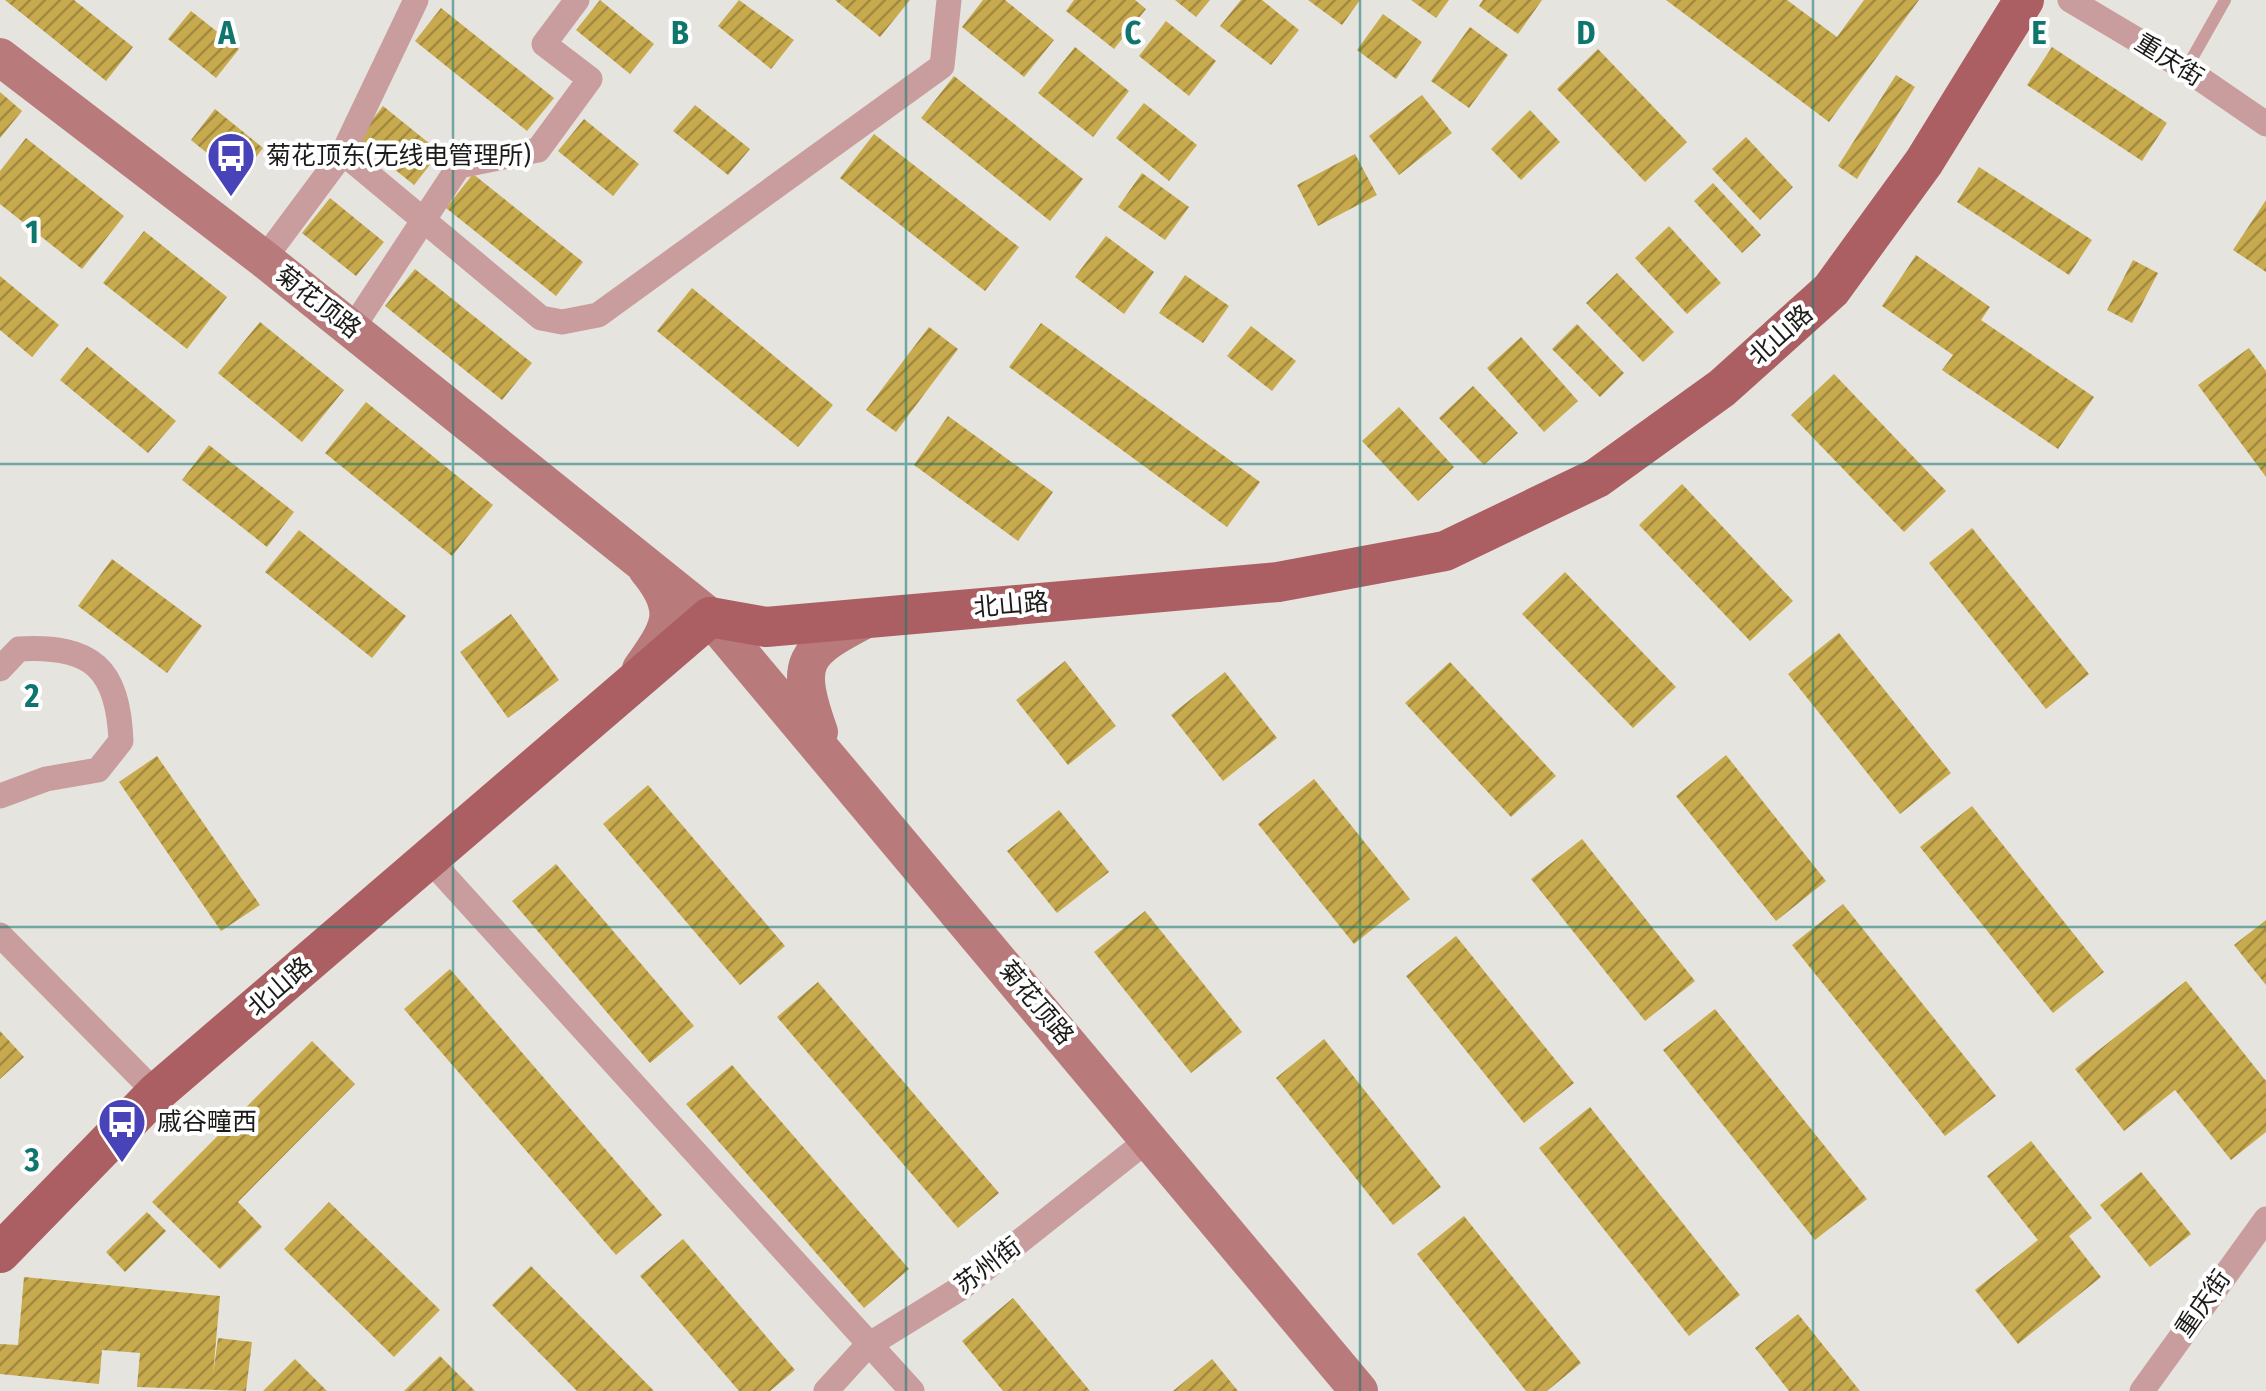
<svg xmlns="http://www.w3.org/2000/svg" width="2266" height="1391" viewBox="0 0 2266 1391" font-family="'Fira Sans Condensed','Noto Sans SC',sans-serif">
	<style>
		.building { fill: url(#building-hatch) }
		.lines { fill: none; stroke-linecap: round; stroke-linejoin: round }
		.lane { stroke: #c99d9d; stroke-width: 12 }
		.street { stroke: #c99d9d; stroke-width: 25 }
		.secondary { stroke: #b97a7b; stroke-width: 38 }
		.primary { stroke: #ac5f62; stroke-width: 40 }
		.grid { fill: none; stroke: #0f766e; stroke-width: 2.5; stroke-opacity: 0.55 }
		.labels { text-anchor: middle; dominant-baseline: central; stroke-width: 8; stroke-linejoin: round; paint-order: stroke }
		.street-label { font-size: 25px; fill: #1c1b19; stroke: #fff }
		.poi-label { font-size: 25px; fill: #1c1b19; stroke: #fff; text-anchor: start }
		.grid-label { font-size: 32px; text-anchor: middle; font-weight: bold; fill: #0f766e; stroke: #fff; stroke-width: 8; stroke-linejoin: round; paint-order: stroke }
	</style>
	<defs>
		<pattern id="building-hatch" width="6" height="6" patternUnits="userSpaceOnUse" patternTransform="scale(2.5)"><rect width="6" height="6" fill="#c7aa4d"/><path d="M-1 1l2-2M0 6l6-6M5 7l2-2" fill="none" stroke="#a18a3f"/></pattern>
	</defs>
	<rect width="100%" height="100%" fill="#e6e4df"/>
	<!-- building -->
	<path class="building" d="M5 0H74L133 47 106 81Z
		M600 0 654 44 630 74 576 30Z
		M739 0 794 40 771 69 718 26Z
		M835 0H910L880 37Z
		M983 0H1005L1054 40 1024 77 962 27Z
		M1074 0H1135L1146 9 1114 49 1066 11Z
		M1175 0H1210L1196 17Z
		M1241 0H1262L1299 30 1271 65 1220 26Z
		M1308 0H1360L1342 25Z
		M1411 0H1449L1436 18Z
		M1483 0H1542L1518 34 1479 6Z
		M1666 0H1787L1837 37 1864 0H1919L1829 122Z
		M441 8 554 98 527 131 415 41Z
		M191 11 239 49 216 78 168 39Z
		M1383 14 1422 42 1396 79 1357 50Z
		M1166 21 1216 61 1189 96 1139 56Z
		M1470 27 1508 55 1469 108 1431 81Z
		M1075 47 1129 91 1093 137 1038 93Z
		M2052 47 2167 123 2142 161 2027 85Z
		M1598 49 1687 142 1645 182 1557 89Z
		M1896 75 1915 87 1857 179 1838 166Z
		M954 76 1083 179 1050 221 921 118Z
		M0 92 22 111 0 138Z
		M1422 95 1452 133 1399 175 1369 136Z
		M1144 103 1197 145 1169 181 1116 138Z
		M695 105 750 149 728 175 673 131Z
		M383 106 440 152 414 185 357 139Z
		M215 109 263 148 239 179 191 140Z
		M1530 110 1560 142 1521 180 1491 149Z
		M584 119 639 164 613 196 558 151Z
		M874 134 1019 247 985 291 840 178Z
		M1746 137 1793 187 1760 220 1712 169Z
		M26 138 124 216 82 269 0 204V171Z
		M1355 154 1377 195 1318 226 1297 185Z
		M1979 167 2092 240 2069 275 1957 202Z
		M1142 173 1189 207 1165 240 1118 207Z
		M473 174 583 262 556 296 446 208Z
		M1713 183 1761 235 1742 253 1694 201Z
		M330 198 384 242 356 276 302 233Z
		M2266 200V272L2233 250Z
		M1669 226 1721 283 1687 314 1635 258Z
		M144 231 227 297 187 349 103 283Z
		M1106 236 1154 272 1124 314 1075 277Z
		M1916 255 1990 307 1981 320 2094 397 2058 449 1942 370 1953 355 1882 306Z
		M2133 260 2158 273 2132 323 2107 310Z
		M415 269 532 363 502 400 385 306Z
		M1617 273 1674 332 1643 362 1586 303Z
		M1185 275 1229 306 1203 343 1159 313Z
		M0 276 59 325 32 357 0 330Z
		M692 288 833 405 798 447 657 331Z
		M260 322 344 390 302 442 218 373Z
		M1041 323 1260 482 1227 527 1009 367Z
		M1577 324 1624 373 1600 397 1552 349Z
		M1251 326 1296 361 1272 391 1227 356Z
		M929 327 958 349 896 432 866 410Z
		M1521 337 1578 401 1544 432 1487 368Z
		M87 347 176 421 148 453 60 380Z
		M2249 348 2266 371V477L2198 385Z
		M1834 374 1946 491 1904 532 1791 415Z
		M1473 386 1518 433 1484 465 1439 418Z
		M366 402 493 505 452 556 325 453Z
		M1399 407 1454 467 1418 501 1362 441Z
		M948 416 1053 492 1018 541 914 465Z
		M209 445 294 512 267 547 182 480Z
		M1682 484 1793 601 1750 641 1639 525Z
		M1972 528 2089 674 2046 709 1929 563Z
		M299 530 406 616 372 658 265 572Z
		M112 559 202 626 167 673 78 606Z
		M1565 572 1676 687 1633 728 1522 614Z
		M511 614 559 680 508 718 460 652Z
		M1839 633 1951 773 1900 814 1788 674Z
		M1065 661 1116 726 1068 765 1016 700Z
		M1450 662 1556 776 1511 817 1405 703Z
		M1225 672 1277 738 1223 781 1171 715Z
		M1726 755 1826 881 1776 921 1676 796Z
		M157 756 260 905 221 931 119 782Z
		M1314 779 1410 899 1354 944 1258 824Z
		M648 785 785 946 740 985 603 824Z
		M1972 806 2104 972 2053 1013 1920 847Z
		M1059 810 1109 872 1057 913 1007 851Z
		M1582 839 1695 981 1645 1021 1531 879Z
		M556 864 694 1026 650 1063 512 901Z
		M1843 904 1996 1096 1945 1136 1792 945Z
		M1145 911 1242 1032 1191 1073 1094 952Z
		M2266 920V985L2234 945Z
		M1456 936 1574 1083 1524 1123 1406 976Z
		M450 969 662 1215 616 1255 404 1009Z
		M2186 981 2266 1081V1132L2231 1160 2175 1090 2124 1131 2075 1069Z
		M818 982 999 1193 958 1228 777 1017Z
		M1715 1009 1867 1199 1815 1240 1663 1050Z
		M0 1031 24 1057 0 1079Z
		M1324 1039 1441 1187 1393 1225 1276 1078Z
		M312 1041 355 1084 238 1202 262 1227 220 1269 152 1202Z
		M732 1065 909 1269 864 1308 686 1104Z
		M1590 1107 1740 1295 1689 1336 1539 1148Z
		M2031 1141 2092 1218 2069 1236 2101 1277 2018 1344 1975 1290 2038 1240 1987 1176Z
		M2141 1172 2191 1234 2150 1267 2100 1205Z
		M329 1202 440 1310 394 1357 284 1249Z
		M147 1212 166 1231 125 1272 106 1252Z
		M1464 1216 1581 1363 1547 1391H1526L1417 1254Z
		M683 1239 795 1370 770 1391H739L640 1276Z
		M531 1266 654 1391H577L492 1305Z
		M24 1277 220 1296 213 1375 218 1338 252 1342 246 1391 137 1387 140 1353 102 1350 99 1384 0 1374V1344L18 1345Z
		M1013 1298 1090 1391H1003L962 1341Z
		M1798 1314 1860 1391H1789L1755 1348Z
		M440 1356 475 1391H404Z
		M295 1359 327 1391H263Z
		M1212 1359 1238 1391H1173Z"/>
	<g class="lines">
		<!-- lane -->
		<path class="lane" d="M2186 69 2225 0"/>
		<!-- street -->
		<path class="street" d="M2070 0 2186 69 2266 124
			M343 153 541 318 562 322 598 315 942 66 949 0
			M264 259 343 153 416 0
			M352 329 459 166 538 150 590 79 544 44 577 0
			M0 669 19 649C92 645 118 668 121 741L98 770 46 779 0 796
			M429 859 912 1391
			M0 935 156 1093
			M826 1391 867 1346 961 1288 1149 1139
			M2142 1391 2266 1219"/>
		<!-- secondary -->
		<path class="secondary" d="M0 57 264 259 710 617 1359 1391
			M641 669C670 628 682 611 647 569
			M819 732C794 661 802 652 868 618"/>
		<!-- primary -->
		<path class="primary" d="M0 1253 156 1093 710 617 766 627 1278 582 1445 551 1597 478 1722 388 1831 290 1924 162 2024 0"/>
	</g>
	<!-- grid -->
	<path class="grid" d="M453 0V1391M906 0V1391M1360 0V1391M1813 0V1391M0 464H2266M0 927H2266"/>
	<!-- icons -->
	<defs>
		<g id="bus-pin" transform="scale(2.5)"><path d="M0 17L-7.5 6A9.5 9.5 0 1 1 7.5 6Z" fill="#4843b9" stroke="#fff"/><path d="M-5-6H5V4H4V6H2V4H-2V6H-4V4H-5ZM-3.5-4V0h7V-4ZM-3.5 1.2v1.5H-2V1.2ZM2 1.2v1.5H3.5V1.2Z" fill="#fff"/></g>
	</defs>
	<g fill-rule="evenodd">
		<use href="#bus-pin" x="231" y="156"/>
		<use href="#bus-pin" x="122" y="1122"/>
	</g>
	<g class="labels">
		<!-- street labels -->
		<g class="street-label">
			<text transform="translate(2169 60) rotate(32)">重庆街</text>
			<text transform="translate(318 302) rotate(38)">菊花顶路</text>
			<text transform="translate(1781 335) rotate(-42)">北山路</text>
			<text transform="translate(1011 605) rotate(-5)">北山路</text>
			<text transform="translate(280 987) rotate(-41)">北山路</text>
			<text transform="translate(1036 1003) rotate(50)">菊花顶路</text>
			<text transform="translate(988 1266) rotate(-37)">苏州街</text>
			<text transform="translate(2203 1304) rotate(-55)">重庆街</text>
		</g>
		<!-- poi labels -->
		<g class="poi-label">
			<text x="266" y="156">菊花顶东(无线电管理所)</text>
			<text x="157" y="1122">戚谷疃西</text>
		</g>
	</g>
	<g class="grid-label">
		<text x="227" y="44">A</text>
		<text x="680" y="44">B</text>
		<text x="1133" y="44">C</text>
		<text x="1586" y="44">D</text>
		<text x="2039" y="44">E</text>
		<text x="32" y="243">1</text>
		<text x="32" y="707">2</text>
		<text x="32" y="1171">3</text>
	</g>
</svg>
